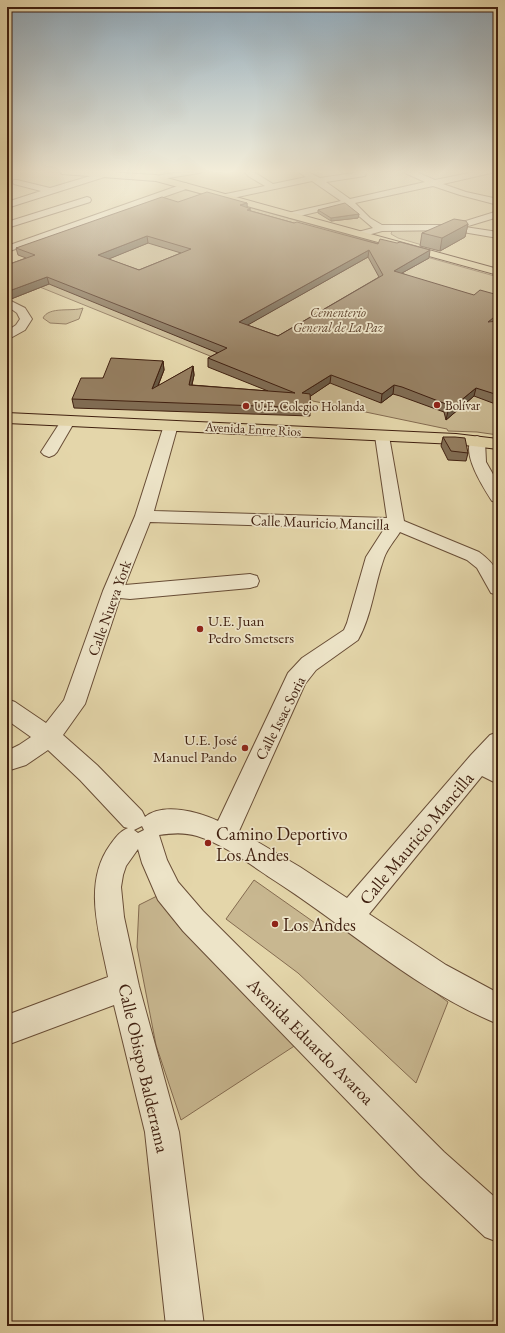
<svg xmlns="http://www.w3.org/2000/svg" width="505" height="1333" viewBox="0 0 505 1333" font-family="'EB Garamond',serif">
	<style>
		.green { fill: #c8b790; stroke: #846b50 }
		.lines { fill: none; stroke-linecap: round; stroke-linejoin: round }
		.minor-casing { stroke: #684d36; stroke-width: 2 }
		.major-casing { stroke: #3f1f0f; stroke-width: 2 }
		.minor { fill: #ede4c8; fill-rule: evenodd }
		.major { fill: #e4d6aa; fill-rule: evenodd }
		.wall { fill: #806c53; stroke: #3f1f0f; fill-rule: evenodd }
		.shaded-wall { fill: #685843; stroke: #3f1f0f }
		.building { fill: #957e60; stroke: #3f1f0f; fill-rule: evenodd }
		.poi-dot { fill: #8f2418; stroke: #ede4c8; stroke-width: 1.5 }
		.labels { text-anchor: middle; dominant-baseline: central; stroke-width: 3.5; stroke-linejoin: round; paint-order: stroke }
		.far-park-label { font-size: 13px; font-style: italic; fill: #61452f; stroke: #ede4c8 }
		.far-poi-label { font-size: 13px; fill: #3f1f0f; stroke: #ede4c8; text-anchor: start }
		.far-street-label { font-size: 13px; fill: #3f1f0f; stroke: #ede4c8 }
		.street-label { font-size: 15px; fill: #3f1f0f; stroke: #ede4c8 }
		.poi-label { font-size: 15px; fill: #3f1f0f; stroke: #ede4c8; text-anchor: start }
		.near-poi-label { font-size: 18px; fill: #3f1f0f; stroke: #ede4c8; text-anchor: start }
		.near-street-label { font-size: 18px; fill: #3f1f0f; stroke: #ede4c8 }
	</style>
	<rect width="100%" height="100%" fill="#e4d6aa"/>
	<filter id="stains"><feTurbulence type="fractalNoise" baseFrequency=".005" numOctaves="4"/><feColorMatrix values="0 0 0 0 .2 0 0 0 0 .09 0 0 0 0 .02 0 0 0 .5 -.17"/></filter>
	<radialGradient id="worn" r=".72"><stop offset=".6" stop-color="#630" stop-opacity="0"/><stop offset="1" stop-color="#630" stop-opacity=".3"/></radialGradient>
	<!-- green -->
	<path class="green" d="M183 190 191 191 498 277V435L477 432 448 431 447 429 308 400 220 360 25 281 63 232Z
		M397 230H436L422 245 398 238 391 234 392 231Z
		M83 308 79 319 66 324 50 323 43 318C49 306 72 312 83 308Z
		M254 880 325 930 334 917 448 1002 416 1083 298 973 226 919Z
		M159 895 302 1041 181 1120 156 1045 137 947 139 905Z"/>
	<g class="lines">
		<!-- minor casing -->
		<g class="minor-casing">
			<path id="minor" d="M107 171H118L117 173 7 208V202L41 191 14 184 13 182 14 180H17L50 188Z
				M186 171H203L199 173 156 180 152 178 156 176Z
				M244 171H252L273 184 306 177 297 171H306L320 178 354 173 353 171H362L366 174 365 176 326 182 350 199 425 182 405 173 404 171H414L435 180 479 171H492L491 173 443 184 466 192 498 199V205L460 195 433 186 355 203 370 218 382 225H453L498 211V217L465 227 498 232V238L451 230 382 231 361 237 356 234 358 232 373 228 346 205 291 218 288 217 286 215 288 213 341 201 312 181 224 200 221 199 220 197 221 195 265 186 248 176Z
				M186 183 190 186 189 188 7 252V246Z
				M87 197 90 198 91 200 90 202 7 228V222Z
				M7 299 25 308 32 319 25 330 7 340V331L16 325 20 319 17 313 7 306Z
				M68 417 73 418 75 421 57 452 54 455 49 457 44 455 41 452 61 421 63 418Z
				M171 421 176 422 178 425 154 511 387 518 375 436 377 433 382 432 387 433 389 436 404 521 479 552C498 566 498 572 498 595L491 593 477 568 467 560 400 532C395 540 387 549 384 558 374 586 372 615 358 640L316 670 305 684 239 831 300 867 347 898 471 755 490 735 498 732V758L496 760 498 761V784L482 776 369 914 446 965 498 993V1024C413 989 345 925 269 877 247 862 223 844 197 836 184 832 172 833 159 835L167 860 178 882 203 911 444 1152 498 1200V1242L485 1237 420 1176 183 931 158 900 142 863 138 849 126 866 123 875 121 887 124 917 139 986 179 1132 204 1326H166L145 1132 114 1005 7 1045V1015L108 977C100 935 82 884 110 845 116 837 119 832 128 828L124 827 80 780 48 750 26 765 7 771V751L19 745 31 737 7 720V699L15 702 46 723 64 700 103 591 135 516 164 425 166 422ZM150 522 384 529 366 557 347 623 344 630 302 658 288 673 218 821C199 812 163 802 145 817L142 811 97 765 63 735 85 704 120 598 130 599 250 588 257 586 259 581 257 576 250 574 125 585ZM142 826 144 830 138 833 134 830Z
				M477 436 482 438 485 441 486 462 498 483V502L492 501C483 487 461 453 472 438Z"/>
		</g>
		<!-- major casing -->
		<g class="major-casing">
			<path id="major" d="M58 171H91L156 175 498 269V275L156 181 62 174Z
				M7 413 456 434 498 439V449L456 444 7 423Z"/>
		</g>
		<!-- minor -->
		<use href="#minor" class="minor"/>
		<!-- major -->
		<use href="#major" class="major"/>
	</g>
	<!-- wall -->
	<path class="wall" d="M247 203V207L251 211 294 223 378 244 429 258 402 273 498 320 497 321H498V405L474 396 446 420 444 412 400 396 393 394 381 403 330 383 310 396V416L74 408 72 399 103 378 163 361 164 370 158 386 193 366 194 375 192 385 268 391 208 367V358L218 353 49 284 11 299 7 297V265L26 258 18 255 16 248ZM148 243 181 253 139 270 108 259ZM368 257 379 277 278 336 247 325Z
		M318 210 359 214 358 218 331 221 318 213Z
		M468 224 465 237 440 251 420 246 422 233Z
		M443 437 468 453 466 461 448 460 441 446Z"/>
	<!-- shaded-wall -->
	<path class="shaded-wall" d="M247 203V209L240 205Z
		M359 214 358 218 331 221V218Z
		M468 224 465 237 440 251 442 238Z
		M147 236 148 243 99 263 98 255Z
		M369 250 368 257 239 330V322Z
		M430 250 429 258 393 278 394 271Z
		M47 277 49 284 11 299 9 291Z
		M498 314V320L486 330 488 322Z
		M163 361 164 370 153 398 152 389Z
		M193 366 194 375 190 393 189 385Z
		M331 375 330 383 302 402V393Z
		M394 385 393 394 381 403 382 394Z
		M476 388 474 396 446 420 448 411Z"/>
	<!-- building -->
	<path class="building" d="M207 192 247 203 240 205 251 209 247 210 294 223 297 222 378 244 380 239 397 243 400 242 430 250 394 271 474 295 480 290 498 295V314L488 322 498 321V395L476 388 448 411 446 404 402 387 394 385 382 394 331 375 302 393 310 394 311 408 72 399 81 378H103L111 358 163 361 152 389 193 366 189 385 295 393 208 358 227 348 47 277 9 291 7 290V265L35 255 16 248 162 197 178 202ZM147 236 191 249 139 270 98 255ZM369 250 383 275 278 336 239 322Z
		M345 203 359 214 331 218 318 210Z
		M454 219 466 221 468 224 442 238 422 233Z
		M443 437H455L465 438 468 453 451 451Z"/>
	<!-- sky -->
	<linearGradient id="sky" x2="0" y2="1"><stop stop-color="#90a9ba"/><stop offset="0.48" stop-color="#f3edd9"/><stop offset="1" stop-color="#f3edd9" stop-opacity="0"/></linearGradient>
	<rect width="505" height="357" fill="url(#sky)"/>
	<!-- markers -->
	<g class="poi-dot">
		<circle cx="437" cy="405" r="4"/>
		<circle cx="246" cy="406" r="4"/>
		<circle cx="200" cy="629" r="4"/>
		<circle cx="245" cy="748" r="4"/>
		<circle cx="208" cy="843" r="4"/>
		<circle cx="275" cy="924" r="4"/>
	</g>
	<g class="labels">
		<!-- far-park labels -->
		<g class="far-park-label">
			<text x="338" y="312">Cementerio<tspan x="338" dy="15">General de La Paz</tspan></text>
		</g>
		<!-- far-poi labels -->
		<g class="far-poi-label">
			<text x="445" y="405">Bolívar</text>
			<text x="254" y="406">U.E. Colegio Holanda</text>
		</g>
		<!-- far-street labels -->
		<g class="far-street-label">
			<text transform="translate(253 429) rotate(3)">Avenida Entre Rios</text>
		</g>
		<!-- street labels -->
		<g class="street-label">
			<text transform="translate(320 522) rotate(2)">Calle Mauricio Mancilla</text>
			<text transform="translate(109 608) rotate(-70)">Calle Nueva York</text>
			<text transform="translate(280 718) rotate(-63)">Calle Issac Soria</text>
		</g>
		<!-- poi labels -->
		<g class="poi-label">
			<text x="208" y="620">U.E. Juan<tspan x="208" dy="17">Pedro Smetsers</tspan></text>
			<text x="237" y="739" text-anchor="end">U.E. José<tspan x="237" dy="17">Manuel Pando</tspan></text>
		</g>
		<!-- near-poi labels -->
		<g class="near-poi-label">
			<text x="216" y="833">Camino Deportivo<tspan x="216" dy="21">Los Andes</tspan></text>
			<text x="283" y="924">Los Andes</text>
		</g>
		<!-- near-street labels -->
		<g class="near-street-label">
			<text transform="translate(416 838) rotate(-50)">Calle Mauricio Mancilla</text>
			<text transform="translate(311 1041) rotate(45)">Avenida Eduardo Avaroa</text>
			<text transform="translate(144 1068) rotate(77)">Calle Obispo Balderrama</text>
		</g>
	</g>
	<!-- margin -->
	<rect width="505" height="1333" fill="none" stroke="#e4d6aa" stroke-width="24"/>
	<rect x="8" y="8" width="489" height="1317" fill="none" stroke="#3f1f0f" stroke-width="2"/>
	<rect x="12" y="12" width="481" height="1309" fill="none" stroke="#3f1f0f"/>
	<rect width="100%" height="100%" filter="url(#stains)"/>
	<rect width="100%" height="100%" fill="url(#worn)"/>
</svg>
